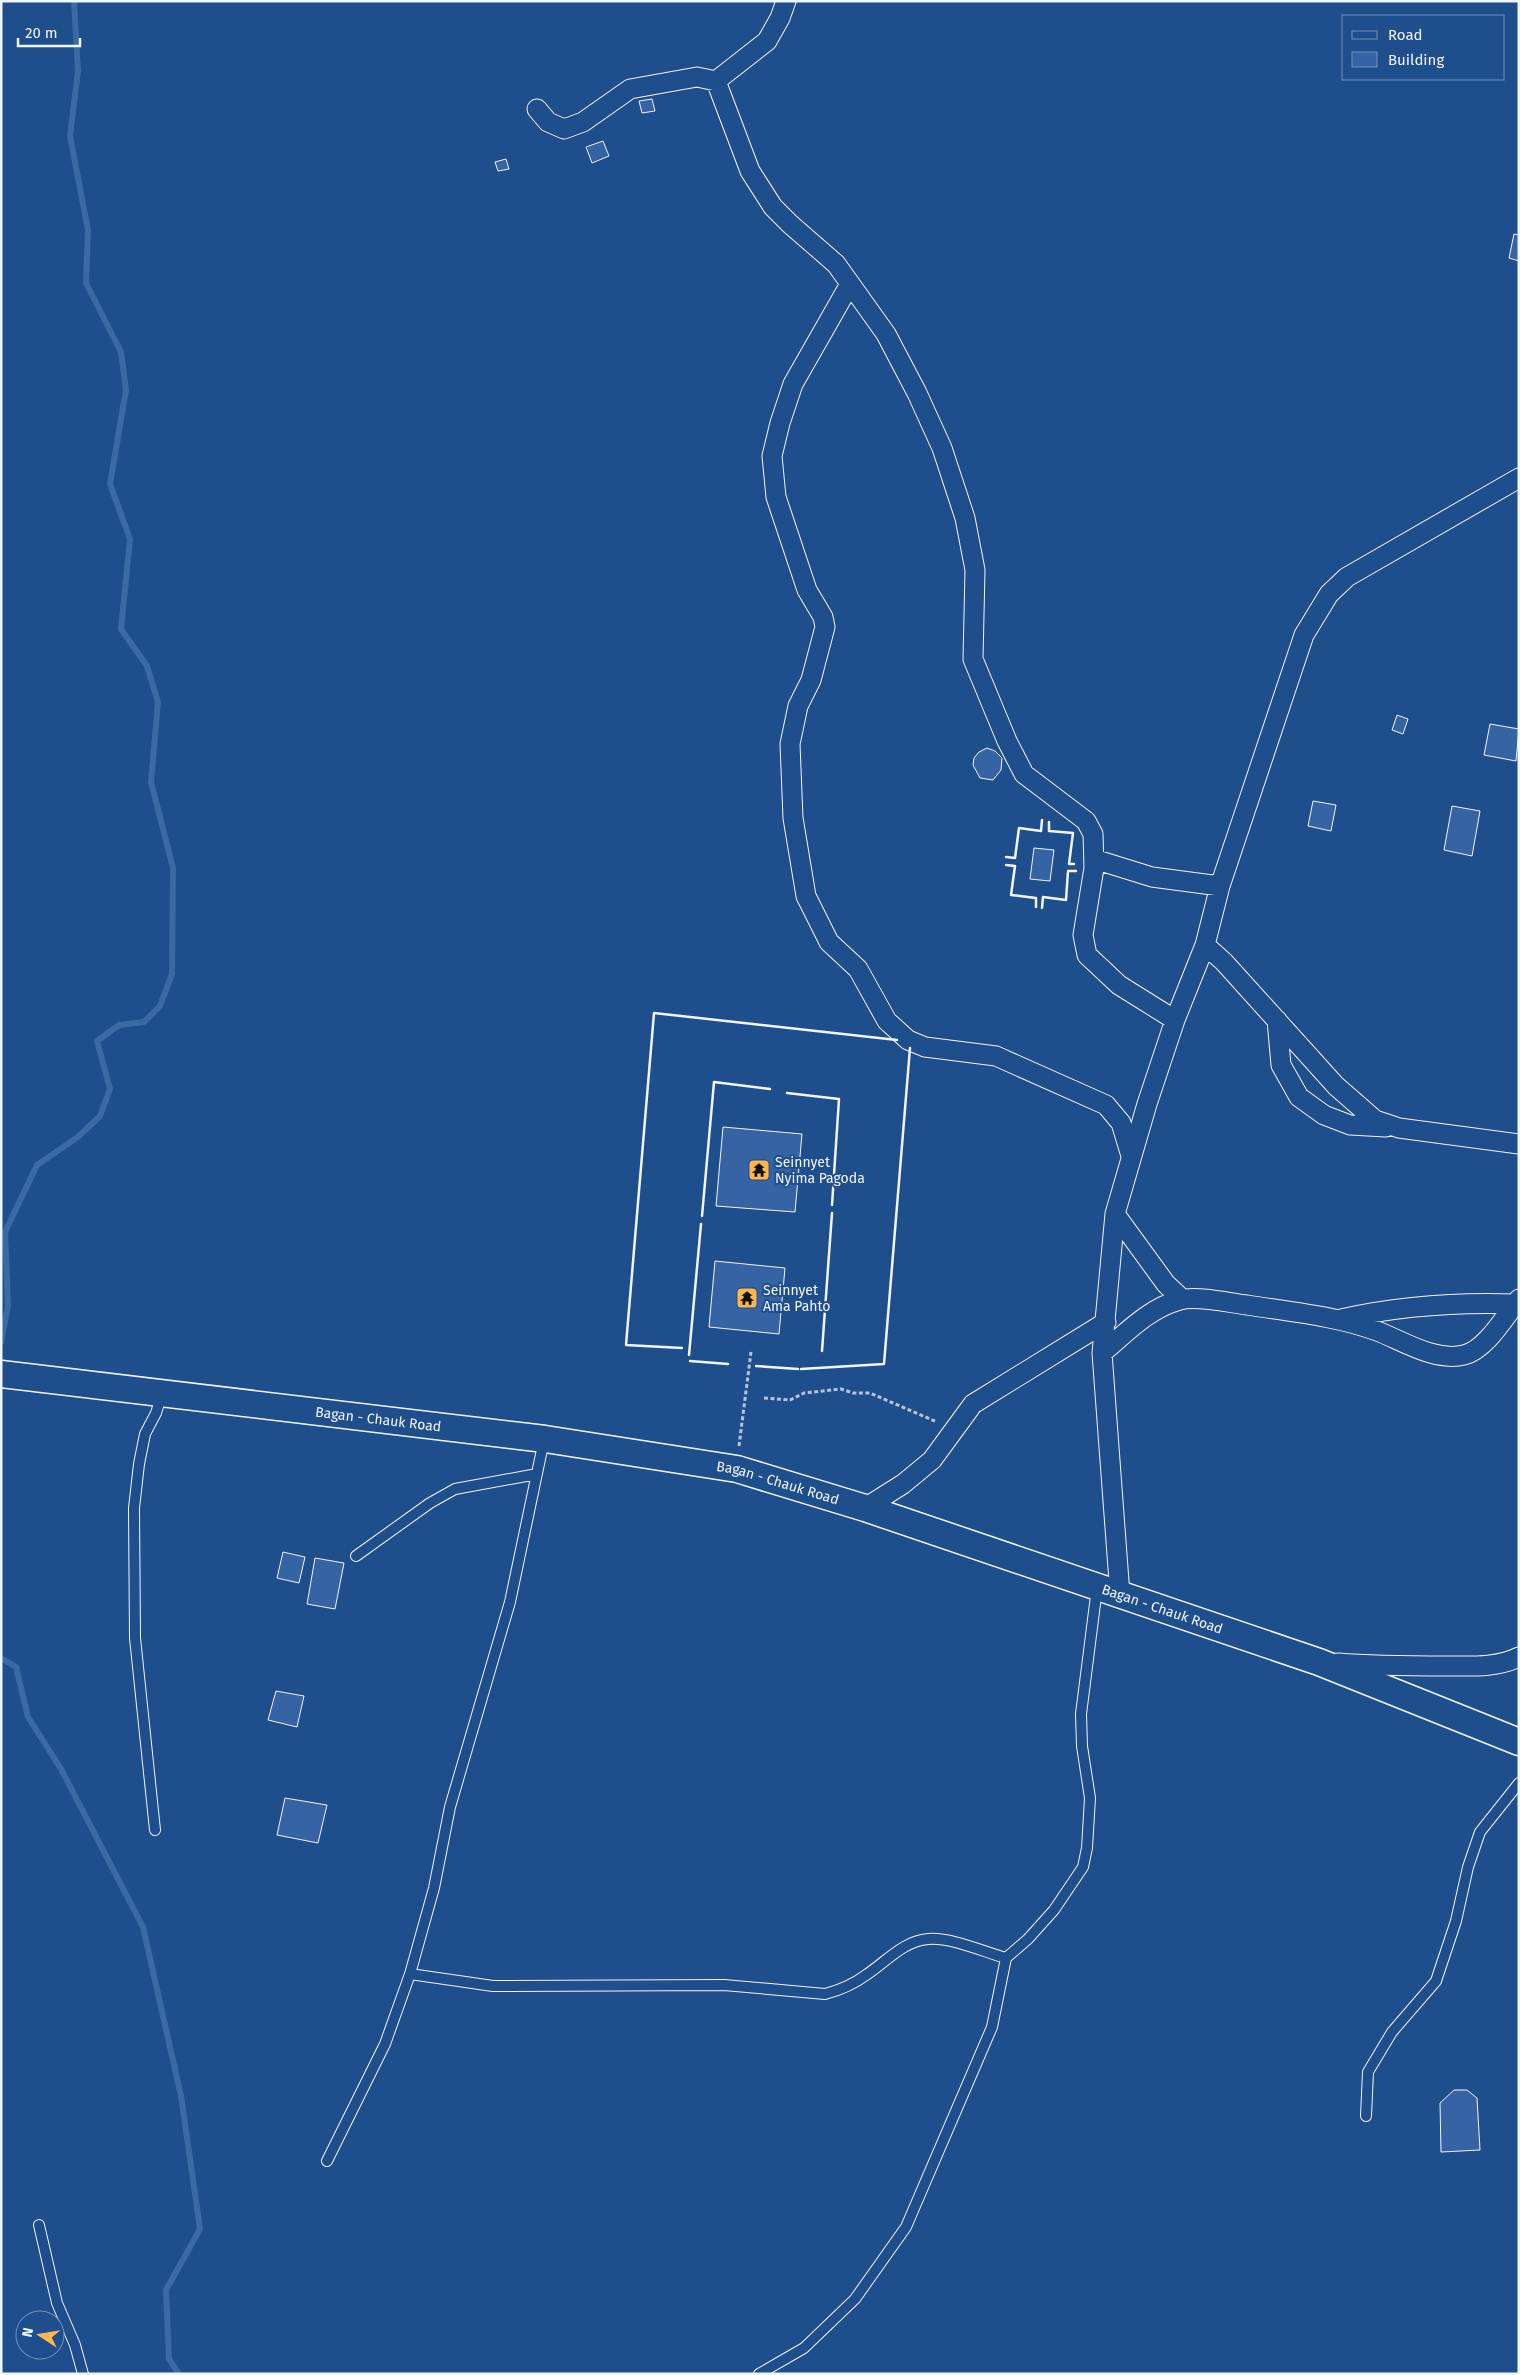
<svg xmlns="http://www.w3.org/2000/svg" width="1520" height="2375" viewBox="0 0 1520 2375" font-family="'Fira Sans',sans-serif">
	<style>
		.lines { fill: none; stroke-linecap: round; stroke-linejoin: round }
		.stream { stroke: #3b69a3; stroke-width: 6 }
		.building { fill: #3563a3; stroke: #f2f6ff }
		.lane-casing { stroke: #f2f6ff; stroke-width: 12 }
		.street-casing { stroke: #f2f6ff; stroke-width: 21 }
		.secondary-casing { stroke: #f2f6ff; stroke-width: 29 }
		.path { stroke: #b3c4dc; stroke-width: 3; stroke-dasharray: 4 2.5; stroke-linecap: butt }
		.lane { stroke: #1f4e8c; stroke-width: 10 }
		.street { stroke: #1f4e8c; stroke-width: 19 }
		.secondary { stroke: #1f4e8c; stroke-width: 26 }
		.wall { stroke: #f2f6ff; stroke-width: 2.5 }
		.labels { text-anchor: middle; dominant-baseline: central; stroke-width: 4; stroke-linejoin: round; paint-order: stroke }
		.poi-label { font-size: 14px; fill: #f2f6ff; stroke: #1f4e8c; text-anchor: start }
		.street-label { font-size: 14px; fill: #f2f6ff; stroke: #1f4e8c }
	</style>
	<rect width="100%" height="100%" fill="#1f4e8c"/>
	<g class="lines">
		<!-- stream -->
		<path class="stream" d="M1 1342 8 1306 5 1232 37 1165 78 1137 100 1116 110 1089 97 1041 119 1025 144 1022 160 1006 172 974 173 868 151 782 158 702 147 666 121 629 130 539 110 484 126 390 121 352 86 283 88 230 70 136 78 71 74 1
			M1 1658 16 1667 28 1717 61 1769 143 1927 181 2096 200 2229 166 2290 169 2359 179 2374"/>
	</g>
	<!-- building -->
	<path class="building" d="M652 99 655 111 642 113 639 101Z
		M603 141 609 156 592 163 586 147Z
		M506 159 509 169 498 171 495 162Z
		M1514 234 1519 235V261L1509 258Z
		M1397 715 1408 719 1403 734 1392 730Z
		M1490 724 1519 729 1516 761 1484 755Z
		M987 748 995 751 1002 758 1001 770 993 780 980 778 973 765 974 758 979 752Z
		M1313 801 1336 805 1331 831 1308 826Z
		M1452 806 1480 811 1472 856 1444 850Z
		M1034 848 1054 850 1050 881 1030 879Z
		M723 1127 802 1134 795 1212 716 1206Z
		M715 1261 785 1268 779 1334 709 1327Z
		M283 1552 305 1557 299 1583 277 1578Z
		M315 1558 344 1563 335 1609 307 1604Z
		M276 1691 304 1696 297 1727 268 1720Z
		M285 1798 327 1805 318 1843 277 1835Z
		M1454 2090H1467L1477 2098 1480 2150 1441 2152 1440 2103Z"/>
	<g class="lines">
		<!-- lane casing -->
		<g class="lane-casing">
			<path id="lane" d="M356 1556 430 1503 455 1489 537 1474
				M155 1830 135 1638 134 1508 139 1464 145 1434 156 1413 162 1394
				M410 1974 493 1986 724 1985 825 1994C840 1990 854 1984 866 1975 886 1962 903 1941 928 1939 951 1937 984 1952 1006 1958
				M1366 2116 1368 2072 1392 2032 1436 1981 1456 1921 1468 1867 1480 1832 1519 1783
				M327 2161 385 2044 410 1974 434 1888 450 1807 510 1602 544 1440
				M39 2225 57 2303 75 2345 83 2374
				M759 2374 804 2348 855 2299 906 2227 992 2027 1006 1958 1028 1939 1054 1910 1083 1867 1087 1848 1090 1798 1082 1746 1081 1714 1097 1588"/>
		</g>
		<!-- street casing -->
		<g class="street-casing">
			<path id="street" d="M716 81 750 171 773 207 790 224 836 264 886 334 917 393 942 448 965 518 975 570 973 659 1007 741 1024 774 1086 821 1093 834 1094 868 1083 935 1087 955 1119 985 1175 1020
				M716 81 767 41 780 18 786 1
				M537 109 548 122 564 129 583 122 630 89 697 77 716 81
				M850 284 793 384 780 423 772 456 776 497 807 590 823 617 825 627 811 680 798 706 790 744 793 818 806 896 829 942 858 969 887 1021 908 1040 925 1047 996 1056 1106 1105 1121 1123 1131 1156
				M1094 859 1152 877 1220 886
				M1205 945 1224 962 1336 1086 1375 1120 1399 1128 1519 1144
				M1277 1020 1281 1065 1299 1097 1324 1115 1350 1125 1386 1127
				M1115 1214 1166 1284 1182 1299
				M1341 1319C1399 1306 1456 1302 1515 1304
				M1102 1353C1126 1333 1149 1308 1180 1300 1196 1295 1230 1303 1247 1305 1291 1312 1336 1316 1377 1331 1403 1341 1435 1362 1464 1355 1486 1350 1505 1316 1519 1299
				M865 1508 903 1484 932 1460 973 1404 1106 1322
				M1120 1595 1102 1353 1115 1214 1147 1104 1175 1020 1205 945 1220 886 1304 635 1329 594 1347 577 1519 478
				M1338 1663C1374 1666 1410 1666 1446 1666 1470 1666 1497 1668 1519 1657"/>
		</g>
		<!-- secondary casing -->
		<g class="secondary-casing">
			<g id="secondary">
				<path id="s1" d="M1 1374 545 1439 737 1469 865 1508 1319 1662 1519 1742"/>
			</g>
		</g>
		<!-- path -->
		<path class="path" d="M764 1398 790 1400 804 1393 841 1389 853 1393H870L937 1422
			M739 1446 751 1352"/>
		<!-- lane -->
		<use href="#lane" class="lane"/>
		<!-- street -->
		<use href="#street" class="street"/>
		<!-- secondary -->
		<use href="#secondary" class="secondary"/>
		<!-- wall -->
		<path class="wall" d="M1049 822V831L1073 833 1069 864H1074
			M1006 857 1015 858 1019 828 1041 831 1042 820
			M1006 865 1015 866 1011 895 1036 898V907
			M1042 908 1043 897 1066 900 1068 871H1076
			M787 1093 839 1099 832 1205
			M702 1216 714 1082 770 1089
			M682 1348 626 1345 654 1013 897 1040
			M822 1351 832 1213
			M689 1355 701 1224
			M690 1361 728 1364
			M756 1366 798 1369
			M801 1369 884 1364 910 1048"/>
	</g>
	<!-- icons -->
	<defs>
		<g id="temple-square" transform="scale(1.125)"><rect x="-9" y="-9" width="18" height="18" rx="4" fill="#ffb74d" stroke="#1f4e8c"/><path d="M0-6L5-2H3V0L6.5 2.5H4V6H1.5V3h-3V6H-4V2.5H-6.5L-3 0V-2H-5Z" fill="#111"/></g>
	</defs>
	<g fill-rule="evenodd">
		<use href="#temple-square" x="759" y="1170"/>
		<use href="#temple-square" x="747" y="1298"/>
	</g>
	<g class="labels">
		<!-- poi labels -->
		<g class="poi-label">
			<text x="775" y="1162">Seinnyet<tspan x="775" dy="16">Nyima Pagoda</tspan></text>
			<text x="763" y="1290">Seinnyet<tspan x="763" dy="16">Ama Pahto</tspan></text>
		</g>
		<!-- street labels -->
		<g class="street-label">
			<text stroke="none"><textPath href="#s1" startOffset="380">Bagan - Chauk Road</textPath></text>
			<text stroke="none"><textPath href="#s1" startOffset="785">Bagan - Chauk Road</textPath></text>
			<text stroke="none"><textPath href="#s1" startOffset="1190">Bagan - Chauk Road</textPath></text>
		</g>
	</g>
	<!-- border -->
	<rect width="1520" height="2375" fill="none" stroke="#f2f6ff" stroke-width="5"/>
	<!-- legend -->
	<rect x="1342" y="15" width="162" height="65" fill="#1f4e8c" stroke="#7391ba"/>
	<rect x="1352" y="31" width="25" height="8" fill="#1f4e8c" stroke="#7391ba"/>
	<text x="1388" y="40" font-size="15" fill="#f2f6ff">Road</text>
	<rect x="1352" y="52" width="25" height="15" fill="#3563a3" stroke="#7391ba"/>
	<text x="1388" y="65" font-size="15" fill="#f2f6ff">Building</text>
	<!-- north arrow -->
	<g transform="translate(40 2335) rotate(282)"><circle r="24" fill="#1f4e8c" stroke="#7391ba"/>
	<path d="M0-4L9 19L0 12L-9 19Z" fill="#ffb74d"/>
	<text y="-8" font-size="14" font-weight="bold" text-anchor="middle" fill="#f2f6ff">N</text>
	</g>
	<!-- scale -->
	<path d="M18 38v8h62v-8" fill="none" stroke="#f2f6ff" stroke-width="2.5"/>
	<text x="25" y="38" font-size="15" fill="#f2f6ff" stroke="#1f4e8c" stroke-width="4" paint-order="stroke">20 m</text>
</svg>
